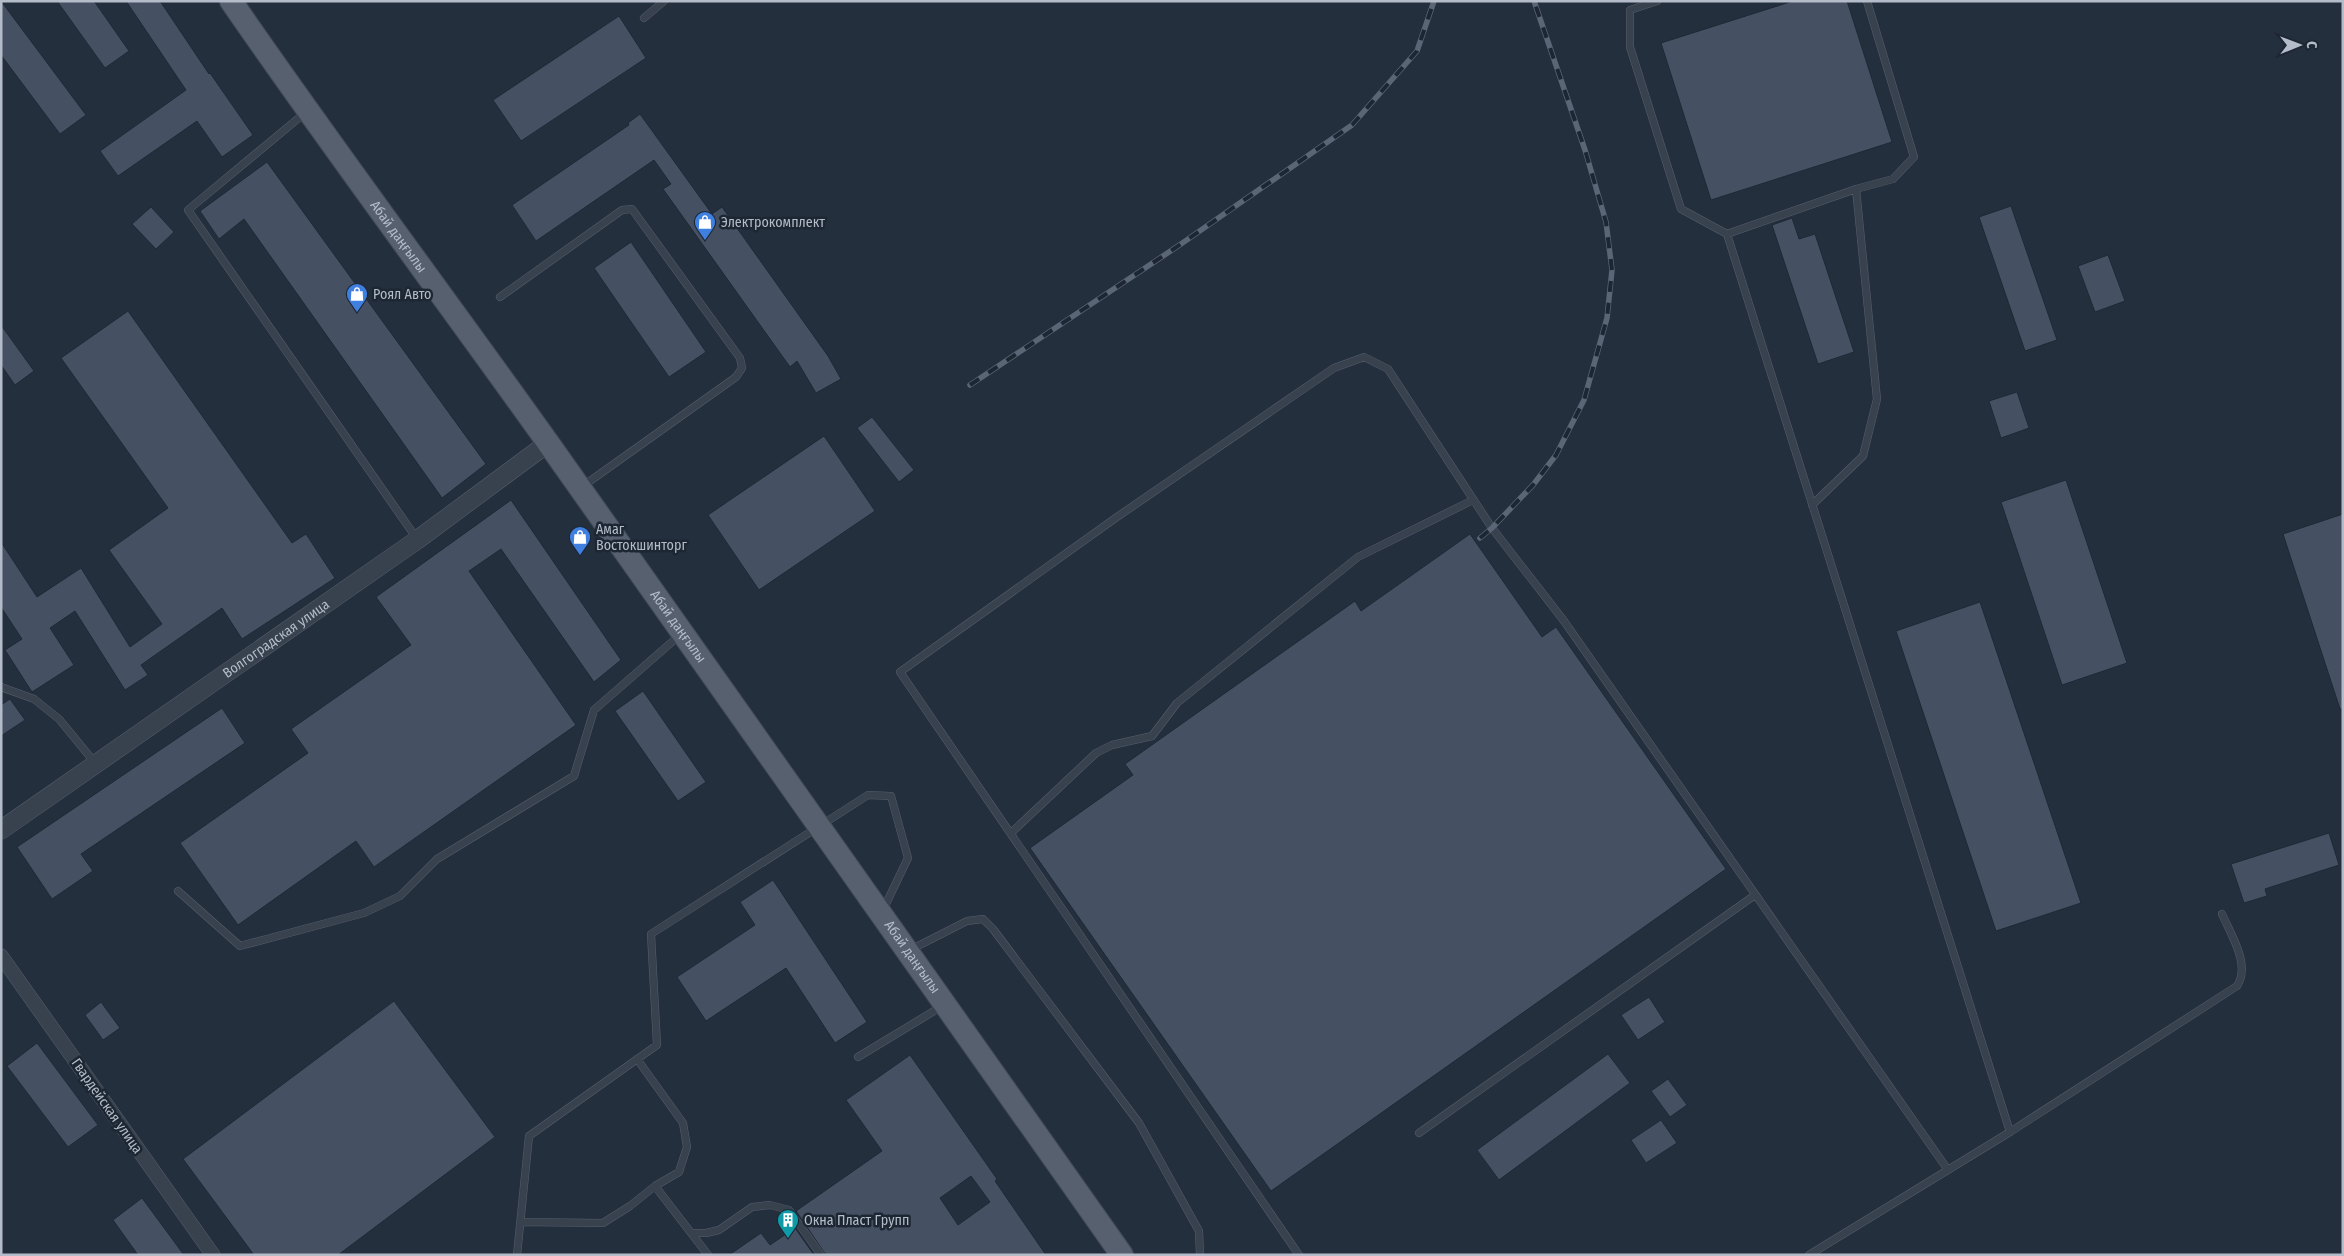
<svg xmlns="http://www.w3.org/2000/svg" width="2344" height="1256" viewBox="0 0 2344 1256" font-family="'Fira Sans Condensed',sans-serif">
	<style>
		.building { fill: #455162; stroke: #1f2835; fill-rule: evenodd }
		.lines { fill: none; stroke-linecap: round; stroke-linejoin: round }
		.service-casing { stroke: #565f6c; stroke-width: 8 }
		.minor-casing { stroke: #565f6c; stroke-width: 15 }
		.tertiary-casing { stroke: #565f6c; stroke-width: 19 }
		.primary-casing { stroke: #414a57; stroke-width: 24 }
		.service { stroke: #38414e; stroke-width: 7 }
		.minor { stroke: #38414e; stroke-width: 14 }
		.tertiary { stroke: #38414e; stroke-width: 18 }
		.primary { stroke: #56606e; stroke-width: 22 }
		.rail-casing { stroke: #5a6575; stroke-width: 5.5 }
		.rail { stroke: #1d2633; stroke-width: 4; stroke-dasharray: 11; stroke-linecap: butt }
		.labels { text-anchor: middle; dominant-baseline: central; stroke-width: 5; stroke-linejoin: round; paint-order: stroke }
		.poi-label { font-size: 14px; fill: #b4bcc9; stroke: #1d2633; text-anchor: start }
		.street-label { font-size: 14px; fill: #b4bcc9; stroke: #1d2633 }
	</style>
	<rect width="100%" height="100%" fill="#242f3e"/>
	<!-- building -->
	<path class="building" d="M1 1 86 115 60 134 1 55Z
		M57 1H94L129 51 105 68Z
		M126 1H160L209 74 210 73 253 135 222 157 197 121 118 176 100 151 186 90Z
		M1793 1H1847L1892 142 1711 200 1661 43Z
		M619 16 646 58 521 141 493 100Z
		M640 114 712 214 722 207 828 356 841 379 816 393 797 361 790 367 663 189 671 184 654 160 536 241 512 205 629 125 628 123Z
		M267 162 486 464 442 498 244 219 219 239 200 211Z
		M2011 206 2057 340 2025 351 1979 217Z
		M151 207 174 232 156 249 132 224Z
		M1792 218 1799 239 1815 234 1854 352 1818 364 1772 225Z
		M631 242 706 352 669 377 594 268Z
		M2108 255 2125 301 2095 312 2078 266Z
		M128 311 292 543 306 534 335 578 242 639 222 608 141 665 148 675 125 690 75 611 50 628 74 665 32 692 5 650 22 639 1 607V542L37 597 81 568 130 647 162 624 109 550 168 508 61 358Z
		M1 325 34 371 15 385 1 365Z
		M2017 392 2029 428 2001 438 1989 401Z
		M872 417 914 470 899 482 857 428Z
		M824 436 875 511 759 590 708 515Z
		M2066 480 2127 663 2062 685 2001 502Z
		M511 500 621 660 594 682 501 549 469 571 576 725 374 867 356 841 238 925 180 843 308 753 291 729 411 645 376 597Z
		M2343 514V709H2340L2283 534Z
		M1470 534 1542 637 1556 627 1726 869 1271 1191 1030 848 1133 775 1125 764 1355 601 1361 611Z
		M1980 602 2081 903 1996 931 1896 631Z
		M643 691 706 782 678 801 615 711Z
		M10 699 25 720 1 736V705Z
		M222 708 245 743 81 854 93 871 52 899 17 847Z
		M2329 833 2339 865 2265 889 2267 896 2244 903 2231 864Z
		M773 880 867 1022 835 1043 786 968 706 1021 677 977 755 925 740 902Z
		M1649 997 1665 1022 1638 1040 1621 1015Z
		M394 1001 495 1137 338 1255H254L183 1159Z
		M101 1002 120 1028 103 1040 85 1015Z
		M37 1043 98 1125 68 1147 7 1066Z
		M1608 1054 1630 1083 1499 1180 1477 1150Z
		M910 1055 997 1179 995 1181 1046 1255H826L796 1211 882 1151 846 1100ZM971 1176 990 1202 958 1225 940 1198Z
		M1668 1079 1687 1105 1670 1117 1651 1091Z
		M1661 1120 1677 1143 1646 1163 1631 1140Z
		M142 1198 184 1255H138L113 1220Z
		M795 1228 814 1255H729L761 1233 770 1245Z"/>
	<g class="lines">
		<!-- service casing -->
		<g class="service-casing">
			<path id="service" d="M1657 1 1630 10V47L1681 209 1727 234 2010 1132
				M644 18 664 1
				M306 112 188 210 417 539
				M1727 234 1856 189 1893 179 1914 157 1867 1
				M500 297 622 210 632 209 740 358 742 368 736 377 583 486
				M1812 505 1863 456 1877 399 1856 189
				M1 687 34 699 59 719 96 764
				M1011 833 1096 753 1112 745 1152 736 1177 703 1358 557 1473 500
				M178 891 240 946 364 913 400 896 437 859 574 776 594 710 681 634
				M912 949 967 921 983 919 993 929 1139 1123 1199 1231 1200 1255
				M858 1057 944 1005
				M637 1059 683 1123 687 1147 679 1172 655 1186 708 1255
				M1419 1133 1755 895
				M521 1222 603 1223 630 1206 655 1186
				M692 1233H706L719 1230 752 1207 770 1205 789 1210 821 1255
				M517 1255 529 1136 657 1045 651 934 868 795 891 796 908 858 884 908
				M1299 1255 900 672 1117 517 1334 368 1364 357 1388 369 1492 528 1564 621 1948 1170
				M1809 1255 2010 1132 2237 986C2251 965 2231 935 2222 914"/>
		</g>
		<!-- minor casing -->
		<g class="minor-casing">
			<path id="minor" d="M1 956 213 1255"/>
		</g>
		<!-- tertiary casing -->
		<g class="tertiary-casing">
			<g id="tertiary">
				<path id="s1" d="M1 830 417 540 548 443"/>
			</g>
		</g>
		<!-- primary casing -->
		<g class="primary-casing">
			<g id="primary">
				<path id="s2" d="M231 1C335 152 445 298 551 447 742 715 933 984 1122 1255"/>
			</g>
		</g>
		<!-- service -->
		<use href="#service" class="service"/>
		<!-- minor -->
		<use href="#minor" class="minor"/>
		<!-- tertiary -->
		<use href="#tertiary" class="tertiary"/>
		<!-- primary -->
		<use href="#primary" class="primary"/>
		<!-- rail casing -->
		<g class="rail-casing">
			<path id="rail" d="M970 385 1181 244 1352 125 1417 51 1434 1
				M1480 538 1492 528 1533 485 1556 455 1584 400 1607 318 1612 270 1606 222 1585 150 1534 1"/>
		</g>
		<!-- rail -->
		<use href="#rail" class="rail"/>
	</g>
	<!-- icons -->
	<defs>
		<g id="shop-pin" transform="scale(1.125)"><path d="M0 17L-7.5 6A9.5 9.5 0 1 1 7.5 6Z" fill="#3f7fe0" stroke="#1d2633"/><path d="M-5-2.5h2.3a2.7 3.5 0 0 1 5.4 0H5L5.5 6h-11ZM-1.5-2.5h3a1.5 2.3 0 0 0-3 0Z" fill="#fff"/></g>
		<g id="building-pin" transform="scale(1.125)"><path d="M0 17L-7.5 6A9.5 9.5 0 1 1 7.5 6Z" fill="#0f9aa8" stroke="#1d2633"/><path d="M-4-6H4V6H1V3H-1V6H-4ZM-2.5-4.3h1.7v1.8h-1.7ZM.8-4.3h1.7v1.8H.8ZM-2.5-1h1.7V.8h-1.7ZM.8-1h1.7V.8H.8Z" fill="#fff"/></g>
	</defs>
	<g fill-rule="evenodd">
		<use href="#shop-pin" x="705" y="222"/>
		<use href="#shop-pin" x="357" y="294"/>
		<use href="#shop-pin" x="580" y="537"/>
		<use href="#building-pin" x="788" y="1220"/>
	</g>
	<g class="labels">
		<!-- poi labels -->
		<g class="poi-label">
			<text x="721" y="222">Электрокомплект</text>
			<text x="373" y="294">Роял Авто</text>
			<text x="596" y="529">Амаг<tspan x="596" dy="16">Востокшинторг</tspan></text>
			<text x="804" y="1220">Окна Пласт Групп</text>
		</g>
		<!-- street labels -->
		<g class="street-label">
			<text stroke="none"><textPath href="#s2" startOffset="289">Абай даңғылы</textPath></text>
			<text stroke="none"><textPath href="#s2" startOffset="769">Абай даңғылы</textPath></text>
			<text stroke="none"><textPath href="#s1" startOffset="335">Волгоградская улица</textPath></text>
			<text stroke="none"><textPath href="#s2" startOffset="1174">Абай даңғылы</textPath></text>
			<text transform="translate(107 1106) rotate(55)">Гвардейская улица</text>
		</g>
	</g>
	<!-- border -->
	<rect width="2344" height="1256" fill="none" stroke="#b4bcc9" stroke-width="5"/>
	<!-- north arrow -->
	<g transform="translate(2299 45) rotate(89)" stroke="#1d2633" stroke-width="4" paint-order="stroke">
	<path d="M0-4L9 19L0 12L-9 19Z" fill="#b4bcc9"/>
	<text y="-8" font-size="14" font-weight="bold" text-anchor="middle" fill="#b4bcc9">С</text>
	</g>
</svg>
